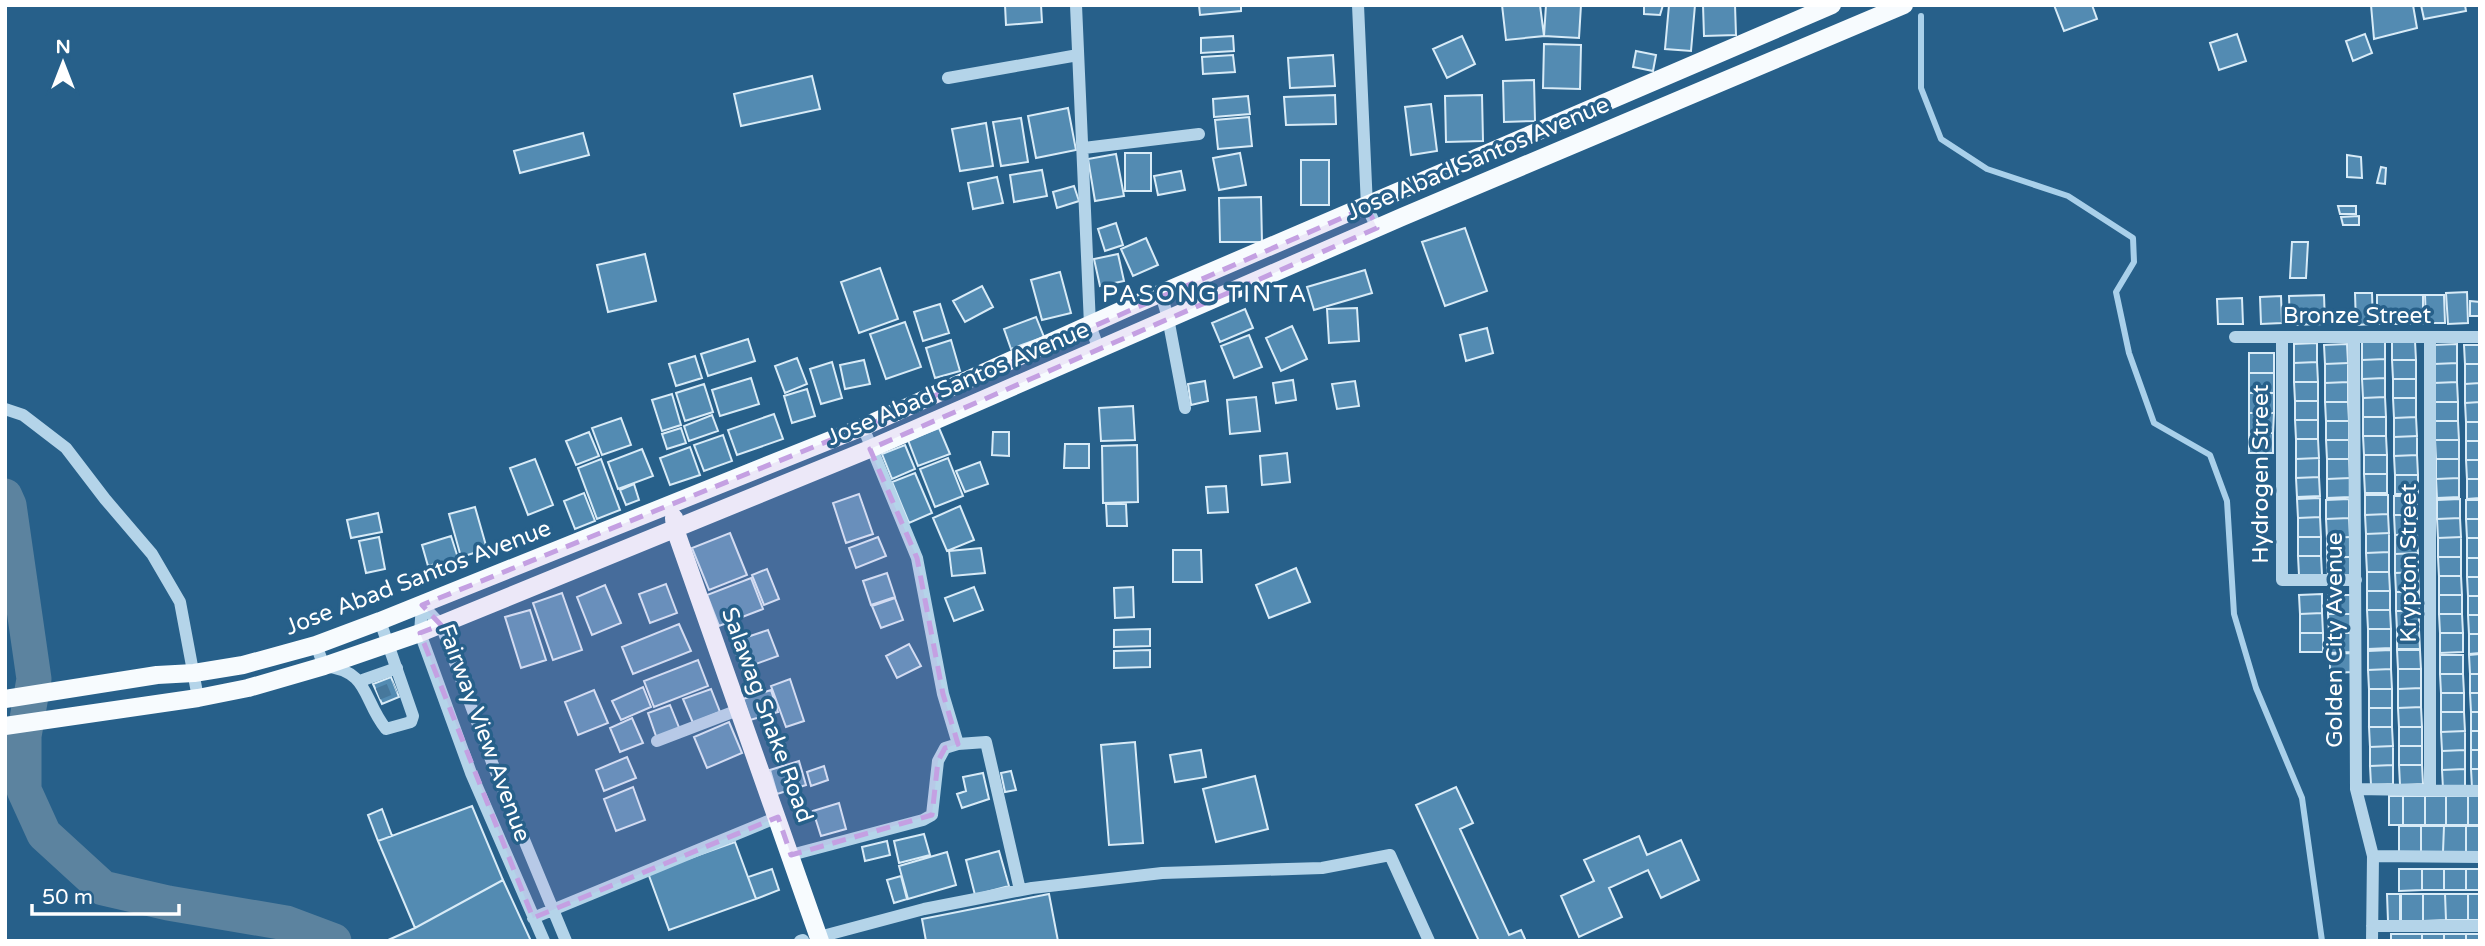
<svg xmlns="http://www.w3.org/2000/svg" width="2485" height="946" viewBox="0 0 2485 946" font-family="'Varela Round',sans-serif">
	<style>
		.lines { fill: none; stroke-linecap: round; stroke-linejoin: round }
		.stream { stroke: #a9d0ea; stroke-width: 6 }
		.river { stroke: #5c839f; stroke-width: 35 }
		.building { fill: #538bb2; stroke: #d8ebf7; stroke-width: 2 }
		.minor-tunnel { stroke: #47789c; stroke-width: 12; stroke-dasharray: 12 6; stroke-linecap: butt }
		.minor { stroke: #b4d4e9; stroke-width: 12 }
		.major { stroke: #f7fbfe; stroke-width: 18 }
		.marked { fill: #c4a0e2; fill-opacity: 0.2; stroke: #c4a0e2; stroke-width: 5; stroke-dasharray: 14 9; stroke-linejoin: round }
		.labels { text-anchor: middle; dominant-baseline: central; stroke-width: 7; stroke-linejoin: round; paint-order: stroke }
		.street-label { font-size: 23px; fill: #fff; stroke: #27608a }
		.neighbourhood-label { font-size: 24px; letter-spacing: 2px; fill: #fff; stroke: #27608a }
	</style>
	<rect width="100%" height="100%" fill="#27608a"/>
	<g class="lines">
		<!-- stream -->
		<path class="stream" d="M1921 16V88L1941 139 1987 169 2068 196 2133 238 2134 262 2116 292 2129 353 2154 423 2210 455 2227 501 2234 614 2256 688 2302 798 2322 941"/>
		<!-- river -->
		<path class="river" d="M5 496 9 505 34 679 24 736V790L44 834 103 888 168 903 286 923 334 941"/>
	</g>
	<!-- building -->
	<path class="building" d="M1005 5H1041L1042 22 1006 25Z
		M1199 5H1241V11L1200 15Z
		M1502 5H1540L1544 36 1506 40Z
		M1546 5H1581L1579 38 1544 36Z
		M1644 5H1663L1660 15 1644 14Z
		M1669 5H1695L1691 51 1665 49Z
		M1703 5H1735L1736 35 1704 36Z
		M2054 5H2092L2097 19 2064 31Z
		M2371 5H2413L2417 28 2374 39Z
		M2421 5H2465L2466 11 2424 19Z
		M2237 34 2246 61 2219 70 2210 43Z
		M2365 34 2372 53 2353 61 2346 41Z
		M1233 36 1234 51 1201 53V38Z
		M1462 36 1475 64 1447 78 1433 49Z
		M1544 44 1581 45 1580 89 1543 88Z
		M1636 51 1656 55 1653 71 1633 67Z
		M1233 55 1235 72 1203 74 1202 57Z
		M1333 55 1335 86 1290 88 1288 58Z
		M812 76 820 109 741 126 734 94Z
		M1534 80 1535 121 1504 122 1503 81Z
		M1335 95 1336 124 1286 125 1284 97Z
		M1482 95 1483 141 1446 142 1445 96Z
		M1248 96 1250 114 1214 117 1213 99Z
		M1431 104 1437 151 1411 155 1405 107Z
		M1068 108 1076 150 1036 158 1028 116Z
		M1249 117 1252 146 1218 149 1215 120Z
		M1021 118 1028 162 1001 166 993 122Z
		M986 123 993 166 960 171 952 129Z
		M583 133 589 155 520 173 514 151Z
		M1125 153H1151V191H1125Z
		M1240 153 1246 185 1219 190 1213 158Z
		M1116 154 1124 196 1095 201 1088 159Z
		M2347 155 2361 157 2362 178 2347 177Z
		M1301 160H1329V205H1301Z
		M2381 167 2386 168 2385 184 2377 183Z
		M1042 170 1047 196 1014 202 1010 175Z
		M1181 171 1185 190 1158 195 1154 176Z
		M997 177 1003 203 973 209 968 183Z
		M1074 186 1079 201 1057 208 1053 192Z
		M1261 197 1262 242H1220L1219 198Z
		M2338 206H2356V214H2340Z
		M2359 216V225H2343L2341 217Z
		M1116 223 1123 245 1105 251 1098 229Z
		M1465 228 1487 291 1445 306 1422 242Z
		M1146 238 1158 265 1133 276 1121 249Z
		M2292 242H2308L2306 278H2290Z
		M645 254 656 301 608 312 597 265Z
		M1118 254 1124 281 1100 286 1094 259Z
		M880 268 898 319 859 333 841 282Z
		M1365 270 1372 293 1314 310 1307 287Z
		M1060 272 1071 313 1042 320 1031 280Z
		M982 286 993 307 965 322 953 301Z
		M2467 292 2468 323 2448 324 2446 293Z
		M2355 293H2372L2373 324 2356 325Z
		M2324 295 2325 324 2290 325 2289 296Z
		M2377 295H2423V324H2377Z
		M2425 295H2444L2445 323H2426Z
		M2281 296 2282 323 2261 324 2260 297Z
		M2242 298 2243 324H2218L2217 299Z
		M2470 301 2480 302V316H2470Z
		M940 304 949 333 923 341 914 312Z
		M1357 308 1359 341 1329 343 1327 309Z
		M1245 309 1253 328 1220 342 1212 323Z
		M1036 317 1044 337 1011 349 1004 329Z
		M905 322 921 367 886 379 870 334Z
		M1292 326 1307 359 1281 371 1266 338Z
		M1487 328 1493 353 1466 361 1460 335Z
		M1249 335 1262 367 1234 378 1221 346Z
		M748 339 755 361 708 376 701 354Z
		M951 340 960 371 935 378 926 348Z
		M2362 340H2385V359L2362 360Z
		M2392 341H2415L2416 360H2392Z
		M2317 343V362L2294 363V344Z
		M2347 344 2348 363 2325 364 2324 345Z
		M2457 344V363L2434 364V345Z
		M2464 345H2480V364H2465Z
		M2249 353H2274V373H2249Z
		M695 356 702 378 676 386 669 364Z
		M797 358 807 384 785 393 775 366Z
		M2385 359V378L2362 379V360Z
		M864 360 870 384 845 389 840 365Z
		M2392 360H2416V379H2393Z
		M832 362 842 398 821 404 810 369Z
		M2317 362 2318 382H2294V363Z
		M2348 363V382L2325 383V364Z
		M2457 363V382L2434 383V364Z
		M2465 364H2480V383L2465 384Z
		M2249 373H2274V393H2249Z
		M751 378 759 404 720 416 712 390Z
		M2385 378V397L2363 398 2362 379Z
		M2393 379H2416V398H2393Z
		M1293 380 1296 400 1276 403 1273 383Z
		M1205 381 1208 401 1191 405 1188 384Z
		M1355 381 1359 406 1337 409 1332 384Z
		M2294 382H2318V401H2295Z
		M2348 382V402H2325V383Z
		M2457 382 2458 402H2435L2434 383Z
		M2480 383V402L2465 403V384Z
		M704 384 713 412 685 421 676 393Z
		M807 389 815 416 792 423 784 396Z
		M2249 393H2274V413H2249Z
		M672 394 681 425 662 431 652 400Z
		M1256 397 1260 431 1230 434 1227 400Z
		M2385 397 2386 417H2363V398Z
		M2393 398H2416V417L2394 418Z
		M2295 401H2318V420H2295Z
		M2325 402H2348L2349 421H2326Z
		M2435 402H2458V421H2435Z
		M2480 402V422H2466L2465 403Z
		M1133 406 1135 440 1101 441 1099 408Z
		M2249 413H2274L2273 433H2249Z
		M774 414 783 439 737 455 728 430Z
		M712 415 718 431 689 441 684 426Z
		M2363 417H2386V436H2363Z
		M2416 417 2417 436 2394 437V418Z
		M621 418 631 445 602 455 592 428Z
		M2295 420H2318V439H2296Z
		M2326 421H2349V440H2326Z
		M2435 421H2458L2459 440H2435Z
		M2466 422H2480V441H2466Z
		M681 428 686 443 667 449 662 434Z
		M939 428 950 454 918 466 908 440Z
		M589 432 599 456 576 465 566 441Z
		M993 432H1009V456L992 455Z
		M2249 433H2273V453H2249Z
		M723 435 732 461 704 471 694 445Z
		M2363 436H2386L2387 455H2364Z
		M2417 436V455L2394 456V437Z
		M2296 439H2318L2319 458 2296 459Z
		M2326 440H2349V459H2327Z
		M2435 440H2459V459H2436Z
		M2466 441H2480V460H2466Z
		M1065 444H1089V468H1064Z
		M905 445 915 469 892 479 882 454Z
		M1137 445 1138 502 1103 503 1102 446Z
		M690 447 700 475 670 485 660 458Z
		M642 449 653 476 618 489 608 462Z
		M1287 453 1290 482 1262 485 1260 456Z
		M2364 455H2387V474H2364Z
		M2417 455 2418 475H2395L2394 456Z
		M948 458 963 496 935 507 920 469Z
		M2319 458V477L2296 478V459Z
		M535 459 553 505 528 515 510 468Z
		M601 459 620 510 597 519 578 468Z
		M2327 459H2349L2350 478 2327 479Z
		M2436 459H2459V478L2436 479Z
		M2466 460H2480V479H2467Z
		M980 462 988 484 965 492 956 471Z
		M915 473 932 513 909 523 892 482Z
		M2364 474H2387V493H2365Z
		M2395 475H2418V494H2395Z
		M2319 477 2320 496 2297 497 2296 478Z
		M2350 478V497L2327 498V479Z
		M2459 478V497L2437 498 2436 479Z
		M2467 479H2480V498L2467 499Z
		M634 484 639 500 626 505 620 490Z
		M1226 486 1228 512 1208 513 1206 487Z
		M584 493 595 521 575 529 564 501Z
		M859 494 873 534 846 543 833 503Z
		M2365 495H2388V514L2365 515Z
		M2394 496H2417V515H2394Z
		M2320 498V517L2298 518 2297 499Z
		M2349 499V518L2326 519V500Z
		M2460 499V518L2437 519V500Z
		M2466 500H2480V519H2466Z
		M1106 504H1126L1127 526H1107Z
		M960 506 974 540 947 551 933 518Z
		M475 507 487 549 461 557 449 514Z
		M378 513 382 532 351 538 347 520Z
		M2388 514 2389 533 2366 534 2365 515Z
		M2394 515H2417V534L2395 535Z
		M2320 517 2321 537H2298V518Z
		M2349 518 2350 537 2327 538 2326 519Z
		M2460 518 2461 537 2438 538 2437 519Z
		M2466 519H2480V538H2467Z
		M730 533 747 575 709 590 692 548Z
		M2389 533V552L2366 553V534Z
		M2417 534 2418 553 2395 554V535Z
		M451 536 458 558 428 566 422 545Z
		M379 537 385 569 366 573 359 541Z
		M878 537 886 556 856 568 849 548Z
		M2298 537H2321V556H2298Z
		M2350 537V557H2327V538Z
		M2461 537V557H2438V538Z
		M2467 538H2480V558H2467Z
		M981 548 985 573 952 576 949 551Z
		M1173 550H1201L1202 582H1173Z
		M2389 552V572H2367L2366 553Z
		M2418 553V572L2395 573V554Z
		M2298 556H2321L2322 575H2299Z
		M2327 557H2350V576H2328Z
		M2438 557H2461V576H2439Z
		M2467 558H2480V577H2467Z
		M1296 568 1310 602 1269 618 1256 585Z
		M767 569 779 599 764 605 752 575Z
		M2367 572H2389L2390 591H2367Z
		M2418 572 2419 592H2396L2395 573Z
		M887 573 895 597 871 605 863 581Z
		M2439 576H2461L2462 595H2439Z
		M2467 577H2480V596H2468Z
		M751 578 763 609 719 626 707 595Z
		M666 584 677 613 650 623 639 594Z
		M605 585 621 623 592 635 577 597Z
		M974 587 983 610 954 621 945 598Z
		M1133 587 1134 617 1115 618 1114 588Z
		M2367 591H2390V610H2367Z
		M2396 592H2419V611H2396Z
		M562 593 582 650 553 660 533 603Z
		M2322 594V613L2300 614 2299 595Z
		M2328 595H2351V614H2328Z
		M2439 595H2462V614H2439Z
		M2468 596H2480V615H2468Z
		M895 598 903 620 881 628 872 606Z
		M530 610 546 660 521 668 505 617Z
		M2367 610H2390L2391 629H2368Z
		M2396 611H2419V630H2397Z
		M2322 613 2323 633H2300V614Z
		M2328 614H2351L2352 633H2329Z
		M2439 614H2462L2463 633H2440Z
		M2468 615H2480V634H2469Z
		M679 624 691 651 633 674 622 647Z
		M1150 629V646L1114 647V630Z
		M2368 629H2391V648L2368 649Z
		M768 630 778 656 742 669 732 642Z
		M2397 630H2419L2420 649H2397Z
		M2300 633H2323V652H2300Z
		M2329 633H2352V652L2329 653Z
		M2440 633H2463V652L2440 653Z
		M2469 634H2480V653L2469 654Z
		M909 644 921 666 897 678 886 656Z
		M1150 650V667L1114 668V651Z
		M2391 650V669L2368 670V651Z
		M2397 650H2420L2421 669H2398Z
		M2352 653 2353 672 2330 673V654Z
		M2480 654V674H2470L2469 655Z
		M2440 655H2463V674H2440Z
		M698 660 708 686 654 707 644 681Z
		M2391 669 2392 689H2369L2368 670Z
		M2398 669H2421V688L2398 689Z
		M2440 674H2463L2464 693H2441Z
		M2470 674H2480V693H2470Z
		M391 677 399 697 382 704 373 684Z
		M790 679 804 721 786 727 771 686Z
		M643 687 651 707 621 720 612 701Z
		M2421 688V707L2398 708V689Z
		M711 689 720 712 693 723 683 699Z
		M2369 689H2392V708H2369Z
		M594 690 608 723 578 735 565 702Z
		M771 690 778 712 750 720 743 699Z
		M2441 693H2464V712H2441Z
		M2470 693H2480V712H2471Z
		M670 705 680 730 657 739 648 713Z
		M2421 707 2422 727H2399L2398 708Z
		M2369 708H2392V727H2369Z
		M2441 712H2464L2465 731 2441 732Z
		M2471 712H2480V731H2471Z
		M632 718 643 743 620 752 610 728Z
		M729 722 742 753 707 768 694 737Z
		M2369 727H2392L2393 746 2370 747Z
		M2399 727H2422V746H2399Z
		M2465 731V750L2442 751 2441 732Z
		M2471 731H2480V750H2471Z
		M1135 742 1143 843 1109 845 1101 745Z
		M2393 746V765L2370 766V747Z
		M2399 746H2422V765H2399Z
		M1201 750 1206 777 1175 782 1170 755Z
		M2465 750V769L2442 770V751Z
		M2471 750H2480V769H2471Z
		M627 757 636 778 604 791 596 770Z
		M799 761 806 785 777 794 770 770Z
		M2393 765V784L2371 785 2370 766Z
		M2399 765H2422L2423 784 2400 785Z
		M824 766 828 780 811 786 807 772Z
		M2465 769V789H2443L2442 770Z
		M2471 769H2480V789H2472Z
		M1011 771 1016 790 1005 792 1001 773Z
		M983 773 989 799 962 808 957 794 966 791 963 777Z
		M1255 776 1268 829 1216 842 1203 789Z
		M633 787 645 820 616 831 604 799Z
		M1456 787 1473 823 1460 829 1509 935 1521 930 1526 941H1479L1416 805Z
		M2389 796H2403V825H2389Z
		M2403 796H2425V825H2403Z
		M2425 796H2446V825H2425Z
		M2446 796H2468V825H2446Z
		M2468 796H2480V825H2468Z
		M839 803 846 829 821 836 813 811Z
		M472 806 503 880 415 928 378 841Z
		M382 809 392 836 378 841 368 815Z
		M2399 826H2421V852H2399Z
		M2421 826H2444L2443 852H2421Z
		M2444 826H2466V852H2443Z
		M2466 826H2480V852H2466Z
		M924 834 930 855 899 863 894 841Z
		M1639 836 1647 855 1681 840 1699 880 1661 898 1648 870 1609 888 1622 917 1579 937 1561 896 1594 881 1584 860Z
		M887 841 890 855 865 861 862 847Z
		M735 842 756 899 669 930 648 873Z
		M999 851 1009 886 975 895 966 860Z
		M947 852 956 885 908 899 899 866Z
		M772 869 779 890 756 899 748 877Z
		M2399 869H2422V890L2399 891Z
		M2422 869H2444V890H2422Z
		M2444 869H2466V890H2444Z
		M2466 869H2480V890H2466Z
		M901 876 907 899 894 903 887 880Z
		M503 880 531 941H386L415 928Z
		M1049 894 1058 941H926L922 919Z
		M2387 894H2400V921H2388Z
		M2401 894H2423V921H2401Z
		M2423 894H2445L2446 920 2423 921Z
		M2445 894H2468V920H2446Z
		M2468 894H2480V920H2468Z
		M2391 934H2422V941H2391Z
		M2422 934H2444V941H2422Z
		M2444 934H2466V941H2444Z
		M2466 934H2480V941H2466Z"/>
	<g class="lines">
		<!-- minor-tunnel -->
		<path class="minor-tunnel" d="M378 694 395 687"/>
		<!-- minor -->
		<path class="minor" d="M1076 5 1090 325 1099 350
			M1358 5 1367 207 1377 228
			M948 78 1078 55
			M1084 148 1199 134
			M1161 294 1168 318 1185 408
			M2235 337H2480
			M2282 337V580H2356
			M2354 337 2356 789 2373 856 2372 941
			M2430 337V789
			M5 409 23 415 66 448 105 499 152 554 180 602 198 698
			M863 427 917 558 943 694 958 744
			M422 605 441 625 493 765 566 941
			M422 605 420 633 471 773 544 941
			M316 645 324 666C370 671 362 699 386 729L411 722 413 716 380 621
			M360 681 397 668
			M657 741 738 710
			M2356 789 2480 791
			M791 855 923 820 932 815 938 761 945 748 958 744 986 742 1020 890
			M2373 856 2480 857
			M533 918 778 817
			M2372 926H2480
			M819 937 924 909 1032 888 1162 873 1322 868 1390 855 1429 941
			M800 941 803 940"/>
		<!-- major -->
		<path class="major" d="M674 518 675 529 820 941
			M5 699 157 675 194 673 243 665 316 645 380 621 863 427 1129 307 1832 5
			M5 726 198 698 248 688 324 666 420 633 872 448 1402 217 1904 5"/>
	</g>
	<!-- marked area -->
	<path class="marked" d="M1367 207 1377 228 870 449 917 558 943 694 958 744 945 748 938 761 932 815 791 855 778 817 533 918 420 633 441 625 422 605 863 427Z"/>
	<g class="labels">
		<!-- street labels -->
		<g class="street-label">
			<text transform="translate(1478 159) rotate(-23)">Jose Abad Santos Avenue</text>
			<text x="2357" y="316">Bronze Street</text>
			<text transform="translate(958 384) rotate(-23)">Jose Abad Santos Avenue</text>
			<text transform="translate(2261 474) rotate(-90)">Hydrogen Street</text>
			<text transform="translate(2409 563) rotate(-90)">Krypton Street</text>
			<text transform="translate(418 578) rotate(-21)">Jose Abad Santos Avenue</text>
			<text transform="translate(2335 640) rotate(-90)">Golden City Avenue</text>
			<text transform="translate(767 715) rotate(70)">Salawag Snake Road</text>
			<text transform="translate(484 733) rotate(70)">Fairway View Avenue</text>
		</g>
		<!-- neighbourhood labels -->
		<g class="neighbourhood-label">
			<text x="1205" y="294">PASONG TINTA</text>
		</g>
	</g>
	<!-- border -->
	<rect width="2485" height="946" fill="none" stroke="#ffffff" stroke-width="14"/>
	<!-- north arrow -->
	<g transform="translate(63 63)" stroke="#27608a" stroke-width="5" paint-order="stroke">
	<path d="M0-5L12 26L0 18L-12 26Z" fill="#ffffff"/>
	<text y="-10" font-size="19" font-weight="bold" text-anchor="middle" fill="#ffffff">N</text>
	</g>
	<!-- scale -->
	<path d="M32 904v10h147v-10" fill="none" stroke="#ffffff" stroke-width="3.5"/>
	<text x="42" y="904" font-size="21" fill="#ffffff" stroke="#27608a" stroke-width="5" paint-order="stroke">50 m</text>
</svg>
